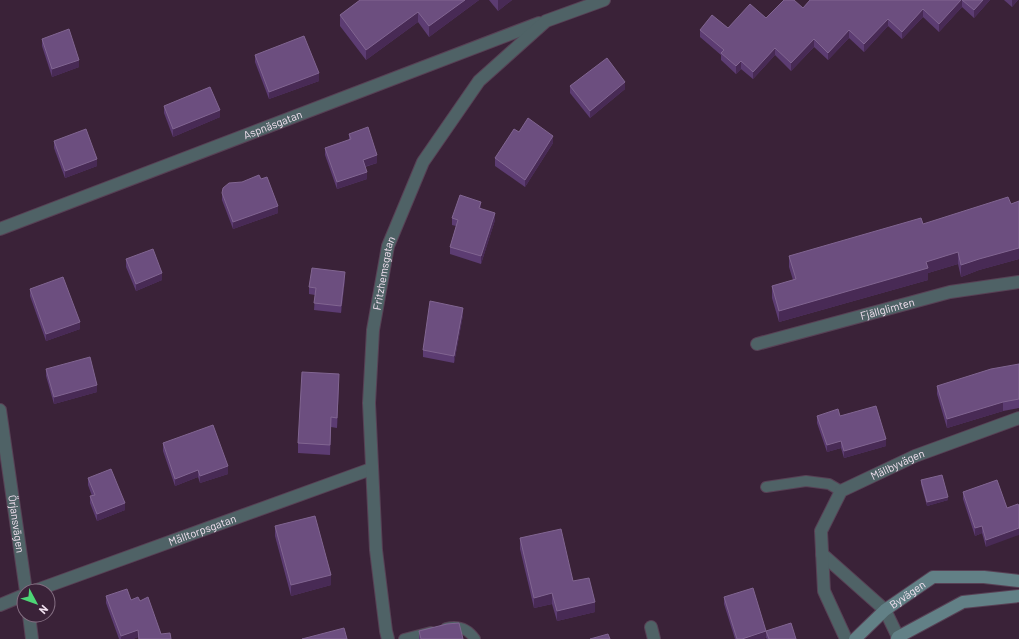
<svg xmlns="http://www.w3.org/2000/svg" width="1019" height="639" font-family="Barlow,sans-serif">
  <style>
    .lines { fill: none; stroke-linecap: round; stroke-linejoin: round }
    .lane-casing { stroke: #574155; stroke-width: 12 }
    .street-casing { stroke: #574155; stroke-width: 14 }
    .secondary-casing { stroke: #574155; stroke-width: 14 }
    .lane { stroke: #4f6266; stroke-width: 10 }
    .street { stroke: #4f6266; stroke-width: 12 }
    .secondary { stroke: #628086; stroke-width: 12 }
    .wall { fill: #5c3c72 }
    .shaded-wall { fill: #482a55 }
    .building { fill: #6c4e7f; stroke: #816591 }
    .labels { text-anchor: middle; stroke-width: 3; stroke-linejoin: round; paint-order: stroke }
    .street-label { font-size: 11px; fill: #f2e1f0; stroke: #3a2238 }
  </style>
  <rect width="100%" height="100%" fill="#3a2238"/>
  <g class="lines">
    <g class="lane-casing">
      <g id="lane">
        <polyline points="766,487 806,481 829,484 841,491"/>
        <path d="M446,628C458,625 468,629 475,639"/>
        <polyline points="404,639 431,632"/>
      </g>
    </g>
    <g class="street-casing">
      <g id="street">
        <path id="s1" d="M0,229L539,23"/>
        <path id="s2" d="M757,344L950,292L1019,282"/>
        <path id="s3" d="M0,410L26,591"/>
        <polyline points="822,554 885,610 898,637"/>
        <path id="s4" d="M34,591L371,469"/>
        <polyline points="0,605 24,595"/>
        <polyline points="29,615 32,639"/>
        <polyline points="651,627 654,639"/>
        <path id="s5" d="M388,639L386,631L376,550L369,403L373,330L388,246L423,162L479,81L546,21L604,0"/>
        <path id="s6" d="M846,639L824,591L821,531L841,491L915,456L1019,418"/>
      </g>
    </g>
    <g class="secondary-casing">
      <g id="secondary">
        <path id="s7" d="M855,639L885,610L933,577H984L1019,581"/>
        <polyline points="897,639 898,637 963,602 1019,596"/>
      </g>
    </g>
    <use href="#lane" class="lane"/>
    <use href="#street" class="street"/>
    <use href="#secondary" class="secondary"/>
  </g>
  <g class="wall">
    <polygon points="360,0 479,0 429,37 418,22 366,60 340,26 340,15"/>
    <polygon points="489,0 512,0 498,11"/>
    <polygon points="810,0 990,0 974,18 962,7 939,32 923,17 902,39 888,26 864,52 849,38 828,60 814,47 791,71 775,55 753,79 741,69 736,74 721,60 721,55 700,37 700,30 728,28 766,18 803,8"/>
    <polygon points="1004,0 1018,0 1012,7"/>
    <polygon points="42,39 79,67 52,77 42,46"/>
    <polygon points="255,55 319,81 269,99 255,62"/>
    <polygon points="570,86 625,89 590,118 570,93"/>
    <polygon points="164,106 220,117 173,137 164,113"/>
    <polygon points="519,132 553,143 525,187 495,166 495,158"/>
    <polygon points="349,134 377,163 365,167 367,179 337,189 325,155 325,148 349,140"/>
    <polygon points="54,141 97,166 65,178 54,148"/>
    <polygon points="222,193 278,213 233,229 222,200"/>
    <polygon points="1019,201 1019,259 979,270 961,277 958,264 928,273 928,280 779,322 772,298 772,286 793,280 789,267 789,256 1011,204"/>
    <polygon points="452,218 495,220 481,264 450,254 450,247 456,226 452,225"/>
    <polygon points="126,259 162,280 136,291 126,267"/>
    <polygon points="345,279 341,313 314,310 315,295 309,294 309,287"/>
    <polygon points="30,289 80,329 46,341 30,296"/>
    <polygon points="463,315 454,363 423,357 423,350"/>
    <polygon points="1019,364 1019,408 1003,411 947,428 937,394 937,386"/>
    <polygon points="46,369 97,392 54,404 46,376"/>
    <polygon points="339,384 337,428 331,427 330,455 298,453 298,443"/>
    <polygon points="817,416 840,416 886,446 844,458 841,448 827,452 817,423"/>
    <polygon points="163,443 228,474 200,483 198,477 175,486 163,451"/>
    <polygon points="88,478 125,510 97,521 90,503 90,496 92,496 88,485"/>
    <polygon points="921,480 948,500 927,506 921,484"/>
    <polygon points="997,480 986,547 982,533 975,536 963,499 963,492"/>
    <polygon points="275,526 331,585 291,596 275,536"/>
    <polygon points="520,538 573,581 595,612 557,621 552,604 534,608 520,549"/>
    <polygon points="106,596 140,601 161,634 171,639 138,639 138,637 133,639 119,639 106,603"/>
    <polygon points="724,597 766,631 796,639 767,639 766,638 763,639 735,639 724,604"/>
    <polygon points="419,631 463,639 419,639"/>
  </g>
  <g class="shaded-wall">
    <polygon points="465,0 479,0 429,37 429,26"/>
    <polygon points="498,0 512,0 498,11"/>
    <polygon points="961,0 962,0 962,7 939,32 939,24"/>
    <polygon points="983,0 990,0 974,18 974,10"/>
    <polygon points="1012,0 1018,0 1012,7"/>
    <polygon points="923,9 923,17 902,39 902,32"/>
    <polygon points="418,12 418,22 366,60 366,50"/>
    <polygon points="888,19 888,26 864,52 864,44"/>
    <polygon points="849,30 849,38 828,60 828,53"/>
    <polygon points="814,39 814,47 791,71 791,63"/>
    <polygon points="775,48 775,55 753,79 753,72"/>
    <polygon points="79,60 79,67 52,77 52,69"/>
    <polygon points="741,61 741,69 736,74 736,66"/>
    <polygon points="319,73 319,81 269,99 269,92"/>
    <polygon points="625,82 625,89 590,118 590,111"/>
    <polygon points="220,110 220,117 173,137 173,129"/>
    <polygon points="553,136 553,143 525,187 525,180"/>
    <polygon points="377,155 377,163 363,167 363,160"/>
    <polygon points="97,159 97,166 65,178 65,171"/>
    <polygon points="367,172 367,179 337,189 337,182"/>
    <polygon points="481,202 481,209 479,208"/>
    <polygon points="278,206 278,213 233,229 233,222"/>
    <polygon points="495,213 495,220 481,264 481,256"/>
    <polygon points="1019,248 1019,259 979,270 961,277 961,265 979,259"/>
    <polygon points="958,252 958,264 928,273 928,280 779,322 779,311 926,262"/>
    <polygon points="345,272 345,279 341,313 341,306"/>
    <polygon points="162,273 162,280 136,291 136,284"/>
    <polygon points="463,308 463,315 454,363 454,356"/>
    <polygon points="80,322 80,329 46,341 46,334"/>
    <polygon points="339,374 339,384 337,428 337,418"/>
    <polygon points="97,385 97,392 54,404 54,397"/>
    <polygon points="1003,402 1003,411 947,428 947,419"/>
    <polygon points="886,439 886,446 844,458 844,451"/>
    <polygon points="841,441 841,448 827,452 827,445"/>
    <polygon points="228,466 228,474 200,483 200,476"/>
    <polygon points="198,470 198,477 175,486 175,479"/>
    <polygon points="948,497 948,500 927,506 927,502"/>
    <polygon points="125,503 125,510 97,521 97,514"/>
    <polygon points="982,526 982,533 975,536 975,528"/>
    <polygon points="1019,528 1019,535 986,547 986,540"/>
    <polygon points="331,575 331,585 291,596 291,585"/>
    <polygon points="552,593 552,604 534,608 534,598"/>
    <polygon points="595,602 595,612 557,621 557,611"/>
    <polygon points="138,630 138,637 133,639 121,639 121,636"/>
    <polygon points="766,631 766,638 763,639 742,639"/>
  </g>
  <g class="building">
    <polygon points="360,0 465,0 429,26 418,12 366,50 340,15"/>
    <polygon points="784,0 794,0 803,8 810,0 961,0 939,24 923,9 902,32 888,19 864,44 849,30 828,53 814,39 791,63 775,48 753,72 741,61 736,66 721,53 724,50 700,30 712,15 728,28 750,4 766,18"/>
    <polygon points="962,0 983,0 974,10"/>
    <polygon points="69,29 79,60 52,69 42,39"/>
    <polygon points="304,36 319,73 269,92 255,55"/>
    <polygon points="607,58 625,82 590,111 570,86"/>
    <polygon points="210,87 220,110 173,129 164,106"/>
    <polygon points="528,118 553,136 525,180 495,158 514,129 519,132"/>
    <polygon points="368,127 377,155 363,160 367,172 337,182 325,148 351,139 349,134"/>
    <polygon points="86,129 97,159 65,171 54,141"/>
    <polygon points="259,175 261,179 267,177 278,206 233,222 222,193 223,188 229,183 242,182"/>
    <polygon points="460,195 481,202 479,208 495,213 481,256 450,247 458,220 452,218"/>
    <polygon points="1008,197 1011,204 1019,201 1019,248 979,259 961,265 958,252 926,262 928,268 779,311 772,286 796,279 789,256 921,218 923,224"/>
    <polygon points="153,249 162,273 136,284 126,259"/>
    <polygon points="312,268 345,272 341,306 314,303 316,288 309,287"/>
    <polygon points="63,277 80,322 46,334 30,289"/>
    <polygon points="430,301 463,308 454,356 423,350"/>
    <polygon points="90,357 97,385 54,397 46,369"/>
    <polygon points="1019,364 1019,399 1003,402 947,419 937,386 991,369"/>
    <polygon points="302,372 339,374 337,418 331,417 330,445 298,443"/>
    <polygon points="876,406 886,439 844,451 841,441 827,445 817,416 838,409 840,416"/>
    <polygon points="213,425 228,466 200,476 198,470 175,479 163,443"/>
    <polygon points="111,469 125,503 97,514 90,496 95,495 88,478"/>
    <polygon points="942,475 948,497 927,502 921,480"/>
    <polygon points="997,480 1007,508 1018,504 1019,506 1019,528 986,540 982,526 975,528 963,492"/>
    <polygon points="315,516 331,575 291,585 275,526"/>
    <polygon points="561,529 573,581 589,578 595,602 557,611 552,593 534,598 520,538"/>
    <polygon points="753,588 766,631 742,639 737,639 724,597"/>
    <polygon points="127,589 131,600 138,597 140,601 148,597 161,634 170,633 171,639 139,639 138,630 121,636 106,596"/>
    <polygon points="459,623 463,639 421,639 419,631 447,624"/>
    <polygon points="791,623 796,639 769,639 766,631"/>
    <polygon points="344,628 347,639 302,639"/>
    <polygon points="608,634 610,639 590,639"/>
  </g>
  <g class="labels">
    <g class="street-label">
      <text dy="4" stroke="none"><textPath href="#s1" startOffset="292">Aspnäsgatan</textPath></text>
      <text dy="4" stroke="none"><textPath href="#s5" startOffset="368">Fritzhemsgatan</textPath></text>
      <text dy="4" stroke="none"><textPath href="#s2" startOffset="135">Fjällglimten</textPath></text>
      <text dy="4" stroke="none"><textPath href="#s6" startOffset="220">Mällbyvägen</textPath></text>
      <text dy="4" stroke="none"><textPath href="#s3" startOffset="115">Örjansvägen</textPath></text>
      <text dy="4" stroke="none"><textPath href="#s4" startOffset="179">Mälltorpsgatan</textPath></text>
      <text dy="4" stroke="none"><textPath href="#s7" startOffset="69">Byvägen</textPath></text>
    </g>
  </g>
  <g transform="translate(36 603) rotate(131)"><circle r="19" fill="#3a2238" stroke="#846e82"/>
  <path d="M0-3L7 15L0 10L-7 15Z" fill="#4dd676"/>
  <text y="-6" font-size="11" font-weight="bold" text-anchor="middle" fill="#f2e1f0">N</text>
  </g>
</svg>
